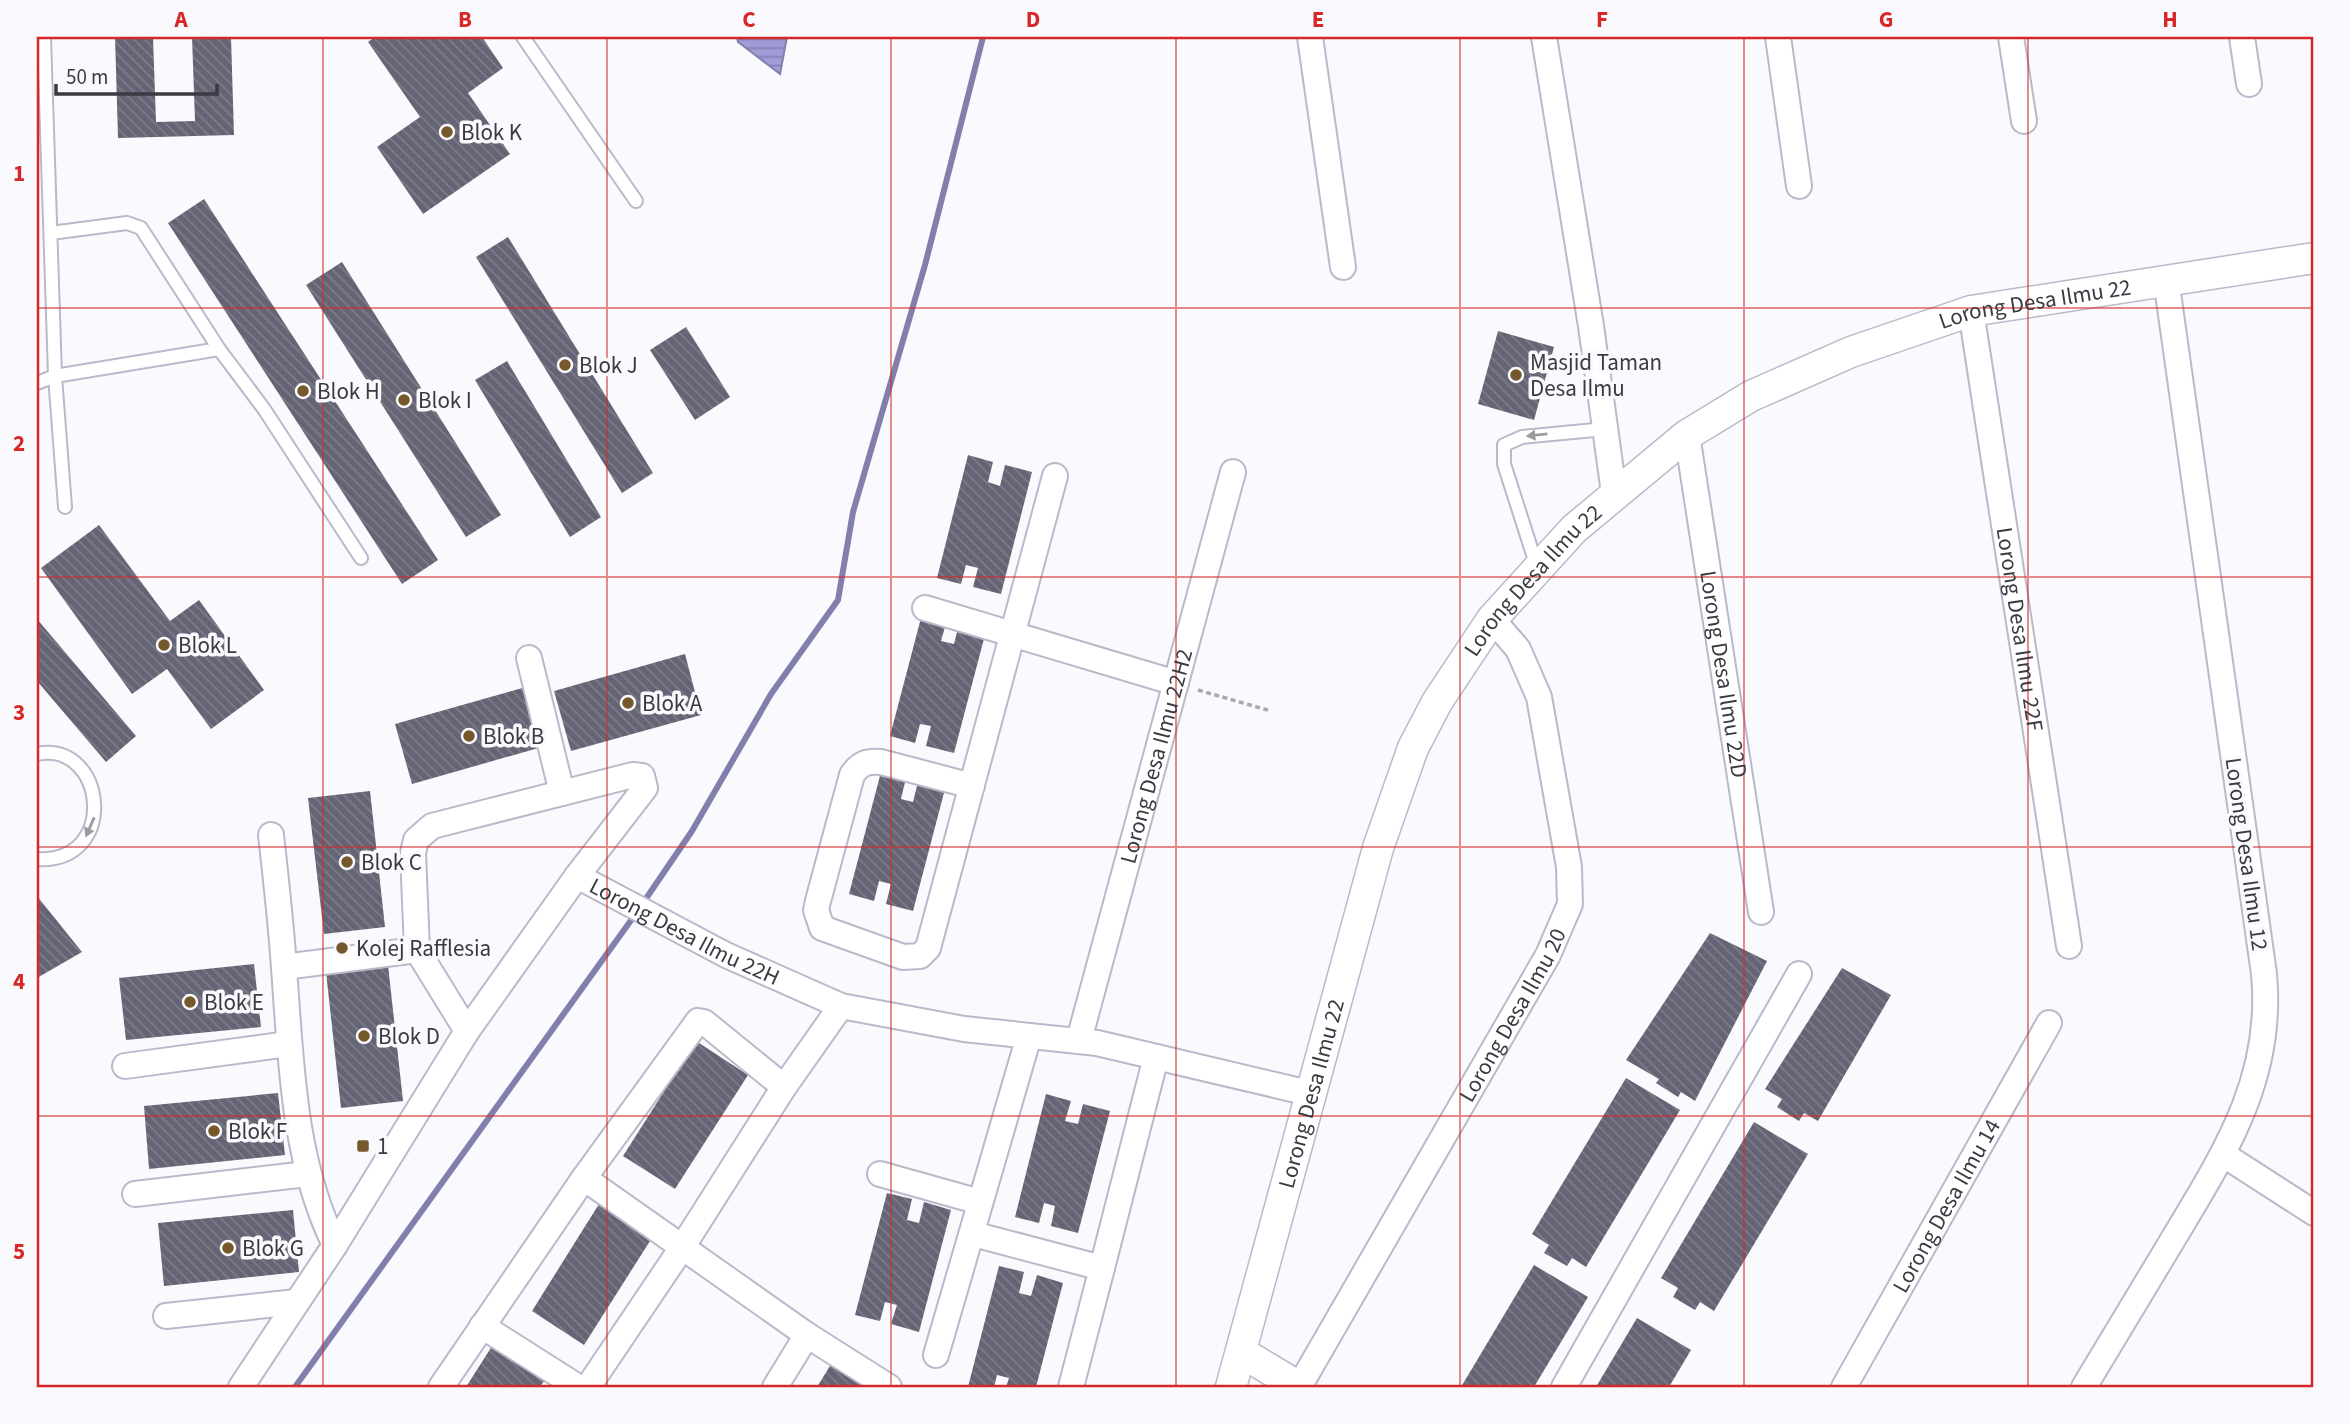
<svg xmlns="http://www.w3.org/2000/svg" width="2351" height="1424" font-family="'Source Sans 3',sans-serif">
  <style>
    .water { fill: url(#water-rules); stroke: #817fab; stroke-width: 2 }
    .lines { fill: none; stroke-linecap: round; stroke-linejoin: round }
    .stream { stroke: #817fab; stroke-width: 6 }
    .building { fill: url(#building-back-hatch) }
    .service-casing { stroke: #b9b9cc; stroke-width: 16 }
    .minor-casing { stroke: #b9b9cc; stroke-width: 28 }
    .tertiary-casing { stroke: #b9b9cc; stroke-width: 33 }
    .path { stroke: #a7a7ad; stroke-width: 3.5; stroke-dasharray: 5 3.5; stroke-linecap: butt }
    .service { stroke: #fff; stroke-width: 12 }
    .minor { stroke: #fff; stroke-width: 24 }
    .tertiary { stroke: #fff; stroke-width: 30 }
    .oneway { fill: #9c9ca0 }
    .grid { fill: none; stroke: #d62828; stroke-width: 2; stroke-opacity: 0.55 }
    .poi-dot { fill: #75582b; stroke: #fafafe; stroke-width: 2.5 }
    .labels { text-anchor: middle; stroke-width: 7; stroke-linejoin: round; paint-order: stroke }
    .poi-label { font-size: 23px; fill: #3a3a42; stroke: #fafafe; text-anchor: start }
    .street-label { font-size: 23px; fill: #3a3a42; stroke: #fafafe }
    .neatline { fill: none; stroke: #d62828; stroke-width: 2.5 }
    .grid-label { font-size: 23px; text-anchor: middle; font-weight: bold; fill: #d62828 }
  </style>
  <defs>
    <pattern id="water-rules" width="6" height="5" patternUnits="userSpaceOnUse" patternTransform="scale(1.75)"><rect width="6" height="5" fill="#9f9cd8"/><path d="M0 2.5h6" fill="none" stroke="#8380b1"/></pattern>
    <pattern id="building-back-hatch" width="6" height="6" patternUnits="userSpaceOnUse" patternTransform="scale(1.75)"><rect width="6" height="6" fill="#646475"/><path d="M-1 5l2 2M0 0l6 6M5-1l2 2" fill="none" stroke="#7c7c89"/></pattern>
  </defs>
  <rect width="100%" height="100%" fill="#fafafe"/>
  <polygon class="water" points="737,37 787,37 780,74 738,42"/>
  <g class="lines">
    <g class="stream">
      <polyline points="643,903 692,831 771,694 838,600 853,512 925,265 983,37"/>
      <polyline points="295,1387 637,912"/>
    </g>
  </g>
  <g class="building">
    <polygon points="115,37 153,37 156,122 195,121 192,37 231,37 234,135 118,138"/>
    <polygon points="375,37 482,37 503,68 468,93 510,154 423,214 377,147 420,117 368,42"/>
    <polygon points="204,199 438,560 402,584 168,223"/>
    <polygon points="508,237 653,473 622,493 476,257"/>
    <polygon points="342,262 501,515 466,537 306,285"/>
    <polygon points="686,327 730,397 695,420 650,350"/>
    <polygon points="1498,331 1554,347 1534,420 1478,404"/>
    <polygon points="507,361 601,517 570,537 475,380"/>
    <polygon points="968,455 993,462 988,482 1000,486 1005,465 1032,472 1001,594 973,587 978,568 966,565 961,584 937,578"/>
    <polygon points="99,525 170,621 199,600 264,690 211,729 167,669 132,694 41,568"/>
    <polygon points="922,614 947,620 941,641 954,644 959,624 986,631 954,753 926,746 931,726 920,724 915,743 890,736"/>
    <polygon points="37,619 136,736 106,762 37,681"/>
    <polygon points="685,654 701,715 571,751 554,691"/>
    <polygon points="526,687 542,747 412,784 395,724"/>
    <polygon points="881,772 906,778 901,799 913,802 918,782 945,789 913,911 886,904 891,884 879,881 874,901 849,894"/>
    <polygon points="370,791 385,927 324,934 308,798"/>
    <polygon points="37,896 82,952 37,978"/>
    <polygon points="1710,933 1767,961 1695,1101 1681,1092 1678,1097 1656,1083 1659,1079 1626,1060"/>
    <polygon points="254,964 261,1027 126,1040 119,978"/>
    <polygon points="388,965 403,1101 341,1108 326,972"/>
    <polygon points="1842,968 1891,995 1818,1121 1804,1113 1799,1121 1777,1107 1782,1099 1765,1089"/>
    <polygon points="696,1041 748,1075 675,1189 623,1156"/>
    <polygon points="1626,1078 1680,1110 1586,1267 1572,1258 1567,1266 1544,1253 1549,1245 1532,1234"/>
    <polygon points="278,1093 285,1155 149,1169 144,1106"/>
    <polygon points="1046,1094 1071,1101 1065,1121 1078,1124 1083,1104 1110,1111 1078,1233 1051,1226 1055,1206 1044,1203 1039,1223 1015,1217"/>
    <polygon points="1754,1122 1808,1154 1714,1311 1700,1302 1695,1310 1673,1297 1678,1288 1661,1278"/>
    <polygon points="887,1193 912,1199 907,1220 919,1223 924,1202 951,1210 919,1332 891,1324 897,1305 885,1302 880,1321 855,1315"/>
    <polygon points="604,1196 657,1230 584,1345 532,1311"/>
    <polygon points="293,1210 299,1272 164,1286 158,1223"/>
    <polygon points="1534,1265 1588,1297 1534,1387 1461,1387"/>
    <polygon points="999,1266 1024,1272 1019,1293 1031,1296 1037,1275 1063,1283 1036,1387 1006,1387 1009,1378 997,1375 994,1387 968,1387"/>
    <polygon points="1637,1318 1691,1350 1669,1387 1596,1387"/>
    <polygon points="494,1343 547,1377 540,1387 466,1387"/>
    <polygon points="833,1361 874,1387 817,1387"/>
  </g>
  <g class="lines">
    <g class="service-casing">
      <g id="service">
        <polyline points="523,37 636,201"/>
        <polyline points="51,233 127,223 141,228 219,349"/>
        <polyline points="37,383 55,376 44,37"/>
        <polyline points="65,507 55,376 219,349 264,409 361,558"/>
        <polyline points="1537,567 1504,464 1504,445 1522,437 1605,429"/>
        <path d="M37,754C106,740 120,864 37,859"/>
      </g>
    </g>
    <g class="minor-casing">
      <g id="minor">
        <polyline points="1310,37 1343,267"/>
        <polyline points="1544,37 1591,326 1614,493"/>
        <polyline points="1778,37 1799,186"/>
        <polyline points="2011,37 2024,121"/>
        <polyline points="2242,37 2249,84"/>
        <path id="s1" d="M1971,311L2069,946"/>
        <path id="s2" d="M1687,435L1761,912"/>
        <polyline points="925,608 1176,683"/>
        <polyline points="529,658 562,793"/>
        <path d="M972,786L881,762C867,761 860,763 852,775L818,901L816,910L822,928L903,957L920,956L928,948L1055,476"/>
        <path d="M271,835C276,879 281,923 284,968C291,1061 293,1160 335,1245"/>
        <polyline points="284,967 417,950"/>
        <polyline points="467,1031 417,950 413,853 416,840 432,826 633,775 642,776 645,788 577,876"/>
        <path id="s3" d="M1079,1040L1233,472"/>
        <polyline points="125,1066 288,1044"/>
        <polyline points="2224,1155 2314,1213"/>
        <polyline points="880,1174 980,1202"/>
        <polyline points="584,1178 807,1335 889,1387"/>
        <polyline points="135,1194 307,1174"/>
        <polyline points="973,1234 1102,1268 1071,1387"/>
        <polyline points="1102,1268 1156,1057"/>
        <polyline points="166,1316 296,1302"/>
        <polyline points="482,1326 578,1387"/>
        <polyline points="936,1355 1029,1036"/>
        <path id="s4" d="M241,1387L335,1245L467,1031L577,876L726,955L841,1006L964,1029L1097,1043L1309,1093"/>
        <polyline points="441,1387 584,1178 698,1021 704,1022 784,1087"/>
        <polyline points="588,1387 683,1246 784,1087 841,1006"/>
        <polyline points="775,1387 807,1335"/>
        <path id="s5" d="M1299,1387L1548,955L1570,904L1569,867L1539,697L1518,649L1492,619"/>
        <polyline points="1564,1387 1799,974"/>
        <path id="s6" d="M1844,1387L2049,1023"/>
        <path d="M2084,1387C2113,1338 2143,1290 2172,1241C2224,1154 2274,1079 2264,974L2166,279"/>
      </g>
    </g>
    <g class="tertiary-casing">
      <g id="tertiary">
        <polyline points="1241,1352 1299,1387"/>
        <path id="s7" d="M1231,1387L1378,848L1413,748L1437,702L1492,619L1574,529L1687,435L1751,396L1851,352L1971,311L2314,258"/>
      </g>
    </g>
    <polyline class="path" points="1198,690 1271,711"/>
    <use href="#service" class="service"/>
    <use href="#minor" class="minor"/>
    <use href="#tertiary" class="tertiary"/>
  </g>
  <defs><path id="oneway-solid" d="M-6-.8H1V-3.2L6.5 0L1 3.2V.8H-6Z" transform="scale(1.75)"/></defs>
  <g class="oneway">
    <use href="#oneway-solid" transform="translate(1537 435) rotate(174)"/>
    <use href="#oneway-solid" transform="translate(90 827) rotate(114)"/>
  </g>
  <path class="grid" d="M323,37V1387M607,37V1387M891,37V1387M1176,37V1387M1460,37V1387M1744,37V1387M2028,37V1387M37,308H2314M37,577H2314M37,847H2314M37,1116H2314"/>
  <g class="poi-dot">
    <circle cx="447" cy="132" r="7"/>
    <circle cx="565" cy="365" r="7"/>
    <circle cx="1516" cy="375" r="7"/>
    <circle cx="303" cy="391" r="7"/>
    <circle cx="404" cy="400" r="7"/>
    <circle cx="164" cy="645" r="7"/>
    <circle cx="628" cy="703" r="7"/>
    <circle cx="469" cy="736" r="7"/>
    <circle cx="347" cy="862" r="7"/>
    <circle cx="342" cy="948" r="7"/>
    <circle cx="190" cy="1002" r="7"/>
    <circle cx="364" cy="1036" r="7"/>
    <circle cx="214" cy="1131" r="7"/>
    <rect x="356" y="1139" width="14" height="14" rx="3.5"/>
    <circle cx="228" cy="1248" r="7"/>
  </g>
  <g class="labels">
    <g class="poi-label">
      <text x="461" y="140">Blok K</text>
      <text x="1530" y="370">Masjid Taman<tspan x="1530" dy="26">Desa Ilmu</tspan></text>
      <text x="579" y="373">Blok J</text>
      <text x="317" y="399">Blok H</text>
      <text x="418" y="408">Blok I</text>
      <text x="178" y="653">Blok L</text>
      <text x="642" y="711">Blok A</text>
      <text x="483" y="744">Blok B</text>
      <text x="361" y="870">Blok C</text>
      <text x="356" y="956">Kolej Rafflesia</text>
      <text x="204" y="1010">Blok E</text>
      <text x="378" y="1044">Blok D</text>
      <text x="228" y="1139">Blok F</text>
      <text x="377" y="1154">1</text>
      <text x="242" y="1256">Blok G</text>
    </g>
    <g class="street-label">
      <text dy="8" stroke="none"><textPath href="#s7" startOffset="1460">Lorong Desa Ilmu 22</textPath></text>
      <text dy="8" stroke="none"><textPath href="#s7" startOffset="872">Lorong Desa Ilmu 22</textPath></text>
      <text dy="8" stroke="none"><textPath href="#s1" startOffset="322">Lorong Desa Ilmu 22F</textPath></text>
      <text dy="8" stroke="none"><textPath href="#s2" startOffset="242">Lorong Desa Ilmu 22D</textPath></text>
      <text dy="8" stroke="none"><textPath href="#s3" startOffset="294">Lorong Desa Ilmu 22H2</textPath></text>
      <text transform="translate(2247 854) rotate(82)" y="8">Lorong Desa Ilmu 12</text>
      <text dy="8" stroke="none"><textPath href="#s4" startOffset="733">Lorong Desa Ilmu 22H</textPath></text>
      <text dy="8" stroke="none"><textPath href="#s5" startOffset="429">Lorong Desa Ilmu 20</textPath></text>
      <text dy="8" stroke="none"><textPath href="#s7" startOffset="304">Lorong Desa Ilmu 22</textPath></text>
      <text dy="8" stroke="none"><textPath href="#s6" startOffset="208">Lorong Desa Ilmu 14</textPath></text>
    </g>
  </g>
  <rect width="2351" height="1424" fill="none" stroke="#fafafe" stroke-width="77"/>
  <path d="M56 84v10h161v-10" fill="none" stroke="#3a3a42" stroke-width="3.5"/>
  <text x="66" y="84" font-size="21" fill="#3a3a42" stroke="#fafafe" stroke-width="5" paint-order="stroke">50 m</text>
  <rect x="38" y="38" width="2274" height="1348" class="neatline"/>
  <g class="grid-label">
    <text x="181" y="27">A</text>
    <text x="465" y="27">B</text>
    <text x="749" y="27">C</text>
    <text x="1033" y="27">D</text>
    <text x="1318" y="27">E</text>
    <text x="1602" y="27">F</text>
    <text x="1886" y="27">G</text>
    <text x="2170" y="27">H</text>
    <text x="19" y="181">1</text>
    <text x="19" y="451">2</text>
    <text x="19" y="720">3</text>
    <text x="19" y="989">4</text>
    <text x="19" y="1259">5</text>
  </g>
</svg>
